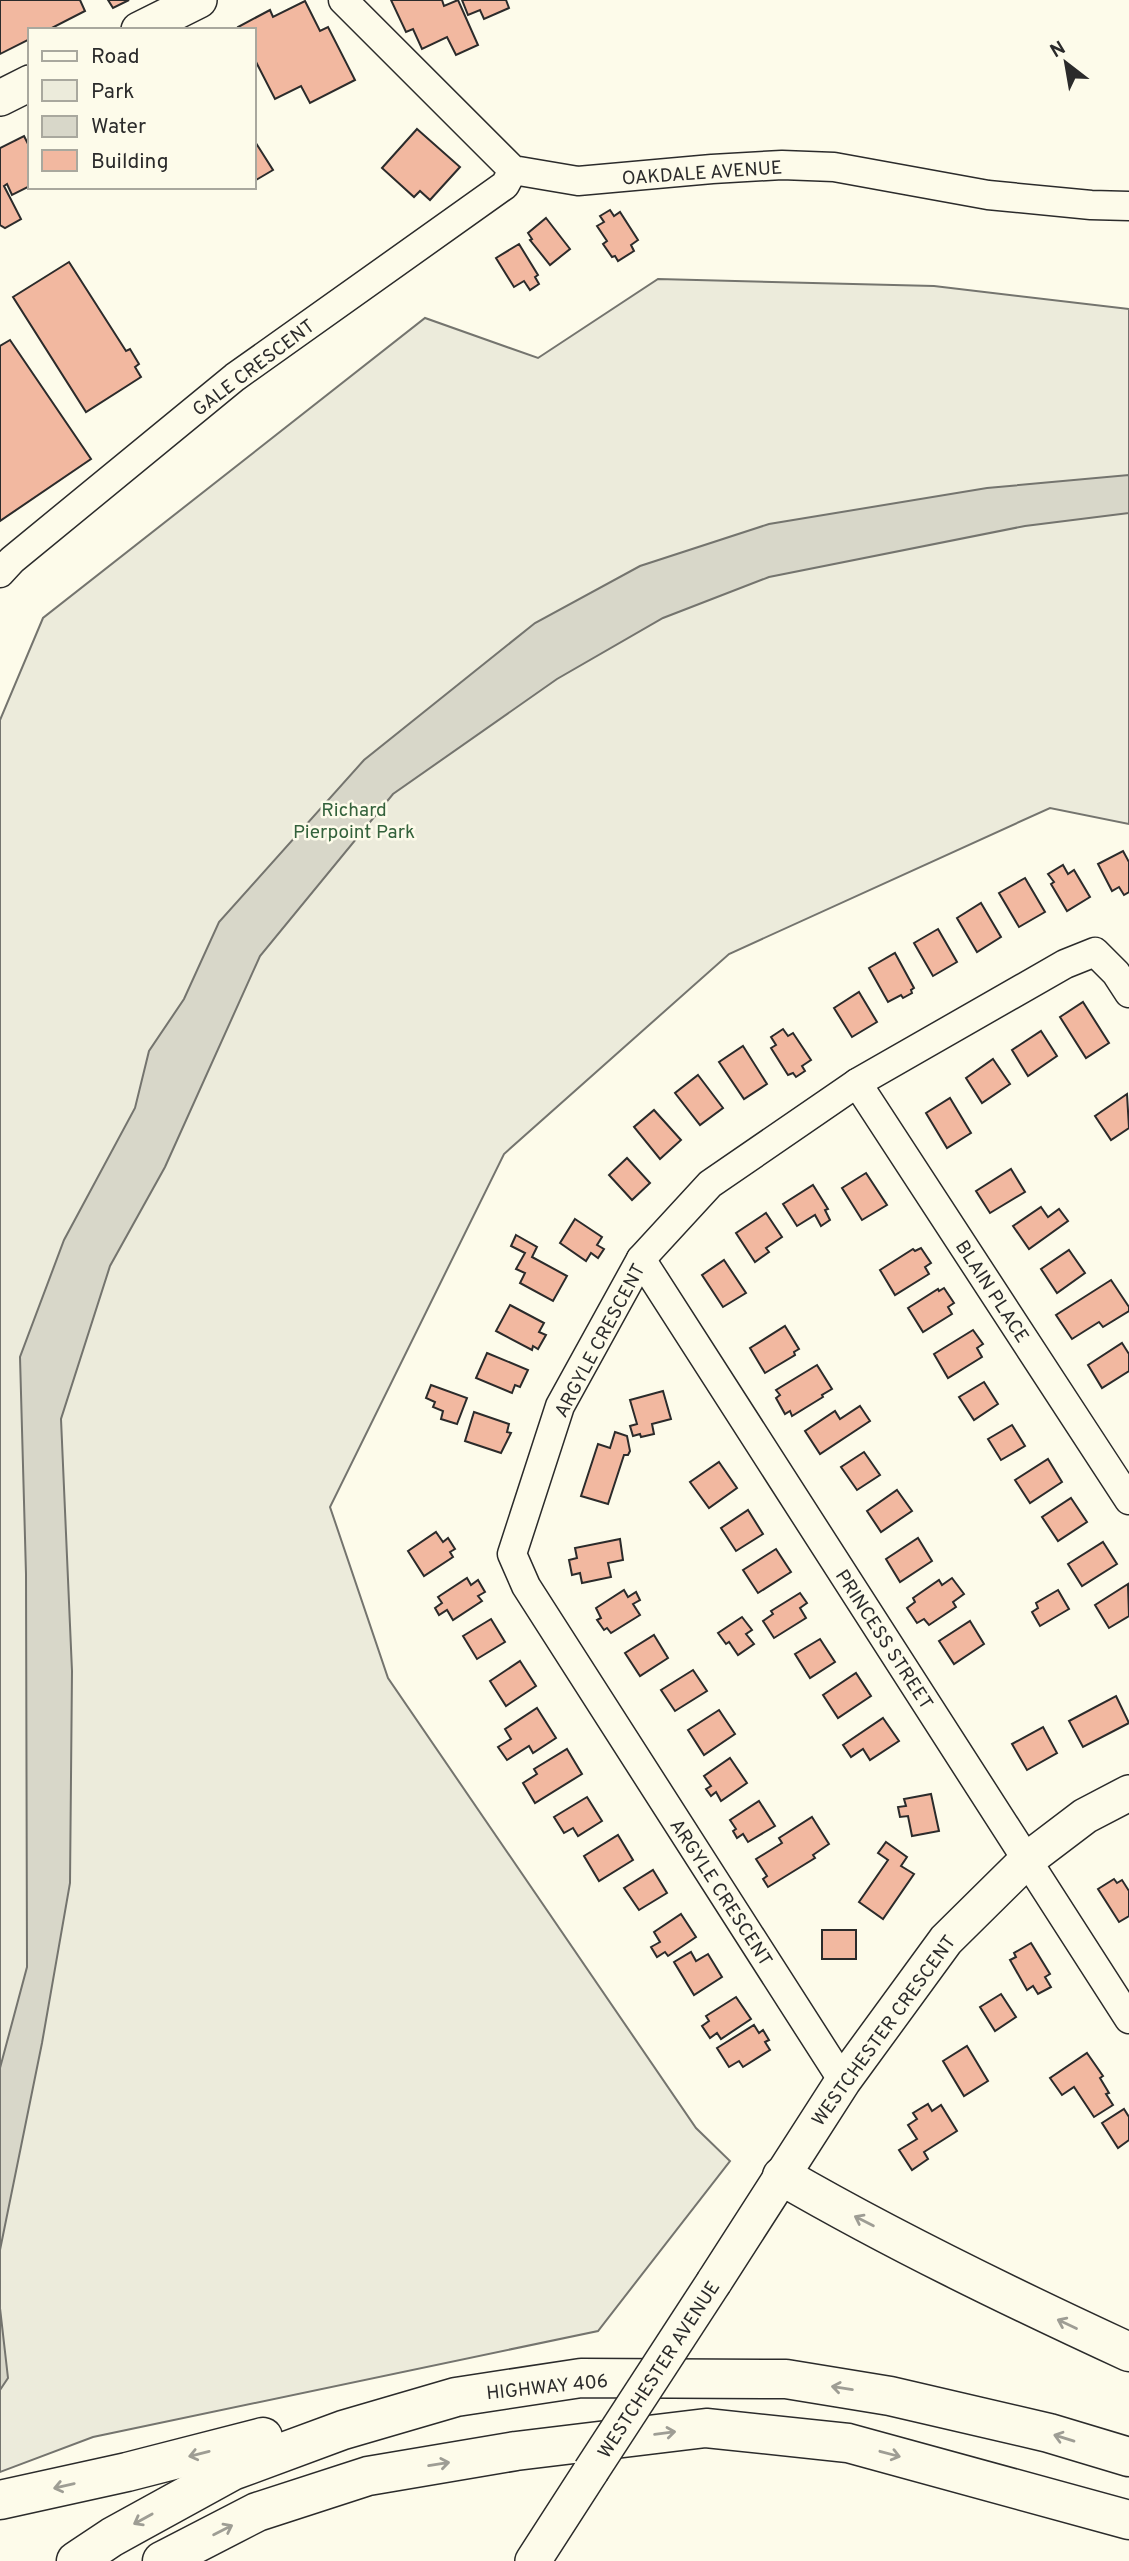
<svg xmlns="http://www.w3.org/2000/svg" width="1129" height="2561" font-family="Overpass,sans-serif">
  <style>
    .green { fill: #ecebdb; stroke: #74746e; stroke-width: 2 }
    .water { fill: #d8d7c9; stroke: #74746e; stroke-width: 2 }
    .building { fill: #f2b8a0; stroke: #2b2b2b; stroke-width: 2 }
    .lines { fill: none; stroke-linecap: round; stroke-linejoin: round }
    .minor-casing { stroke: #2b2b2b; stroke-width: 31 }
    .major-casing { stroke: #2b2b2b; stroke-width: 38 }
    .highway-casing { stroke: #2b2b2b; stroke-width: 41 }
    .minor { stroke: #fdfbea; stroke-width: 28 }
    .major { stroke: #fdfbea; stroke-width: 35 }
    .highway { stroke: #fdfbea; stroke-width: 38 }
    .major-bridge-casing { stroke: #2b2b2b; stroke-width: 38; stroke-linecap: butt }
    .major-bridge { stroke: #fdfbea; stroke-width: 35 }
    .oneway { stroke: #9e9d94 }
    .labels { text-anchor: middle; stroke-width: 5; stroke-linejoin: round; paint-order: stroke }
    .street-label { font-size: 19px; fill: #2b2b2b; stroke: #fdfbea }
    .park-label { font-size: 19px; fill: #34623c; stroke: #fdfbea }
  </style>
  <rect width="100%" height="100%" fill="#fdfbea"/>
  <polygon class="green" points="658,279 934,286 1129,309 1129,824 1050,808 729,954 504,1154 330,1507 388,1678 696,2128 730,2161 598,2331 93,2437 0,2472 0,720 43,618 425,318 538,358"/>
  <g class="water">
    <polygon points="1129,475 1129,513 1025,526 769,577 663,618 557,679 393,794 260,956 165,1167 110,1266 61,1419 72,1671 70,1883 42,2043 0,2250 0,2068 27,1967 26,1574 20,1357 64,1240 135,1108 149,1051 184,999 219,922 364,760 535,623 640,566 769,524 987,488"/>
    <polygon points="0,2308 8,2378 0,2390"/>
  </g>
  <g class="building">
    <polygon points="0,0 80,0 85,11 48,30 30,30 30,39 0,54"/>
    <polygon points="108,0 129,0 113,8"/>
    <polygon points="391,0 442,0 444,6 458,0 478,45 456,55 447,37 422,49 413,29 406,32"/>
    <polygon points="462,0 506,0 509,8 484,19 480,10 468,15"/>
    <polygon points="305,1 320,31 328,27 355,80 310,103 301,86 275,99 254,58 254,30 239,30 238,27 270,10 273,17"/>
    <polygon points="417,129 460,167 430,200 420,191 414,197 382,168"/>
    <polygon points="24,136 28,144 30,143 30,186 12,195 7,184 4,186 21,219 5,228 0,225 0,148"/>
    <polygon points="254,140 273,170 256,180 254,177"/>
    <polygon points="610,210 614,216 620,212 638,240 631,245 634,251 618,261 615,256 612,257 603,244 607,241 597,226 604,222 600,216"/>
    <polygon points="546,218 570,249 550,265 530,240 532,239 528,233"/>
    <polygon points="519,244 538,275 535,277 539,284 530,290 524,281 514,287 496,258"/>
    <polygon points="69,262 126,351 130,349 139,364 135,367 141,377 86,412 13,297"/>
    <polygon points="10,340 91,459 0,521 0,346"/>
    <polygon points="1123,851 1129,862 1129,892 1124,895 1119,887 1112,891 1098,864"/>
    <polygon points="1063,865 1068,874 1074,870 1090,897 1067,911 1051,884 1054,882 1048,874"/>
    <polygon points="1025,878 1045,912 1019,927 999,893"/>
    <polygon points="981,903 1001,937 977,952 957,918"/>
    <polygon points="938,929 957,962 933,976 914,943"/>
    <polygon points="895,953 914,988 911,990 912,993 903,998 901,995 888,1002 869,968"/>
    <polygon points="859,992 877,1022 852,1037 834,1008"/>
    <polygon points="1083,1002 1109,1043 1086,1058 1060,1017"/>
    <polygon points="783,1029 788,1036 793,1033 811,1060 802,1066 805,1071 796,1077 793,1073 788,1075 771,1048 776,1045 771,1037"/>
    <polygon points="1041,1031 1057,1056 1028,1076 1012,1050"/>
    <polygon points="743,1046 767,1084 744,1099 719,1062"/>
    <polygon points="993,1059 1010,1084 982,1103 966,1078"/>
    <polygon points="698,1075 723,1108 700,1125 675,1093"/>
    <polygon points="1127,1094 1129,1128 1111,1140 1095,1116"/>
    <polygon points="950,1098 971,1133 947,1148 926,1113"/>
    <polygon points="654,1110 681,1140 660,1159 634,1127"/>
    <polygon points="627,1158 650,1183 632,1200 609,1175"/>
    <polygon points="1011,1169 1025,1192 990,1213 976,1191"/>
    <polygon points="866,1173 887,1205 862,1220 842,1188"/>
    <polygon points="813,1185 828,1209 825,1210 830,1220 821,1226 815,1215 797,1226 783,1204"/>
    <polygon points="1041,1207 1048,1217 1059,1209 1068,1221 1029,1249 1013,1226"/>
    <polygon points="766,1213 782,1237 766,1248 769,1252 755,1262 736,1233"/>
    <polygon points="575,1219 602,1237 597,1245 604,1249 598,1258 591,1253 586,1261 560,1243"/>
    <polygon points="516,1235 537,1247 532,1257 567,1276 553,1301 520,1283 525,1273 516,1269 525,1253 511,1246"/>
    <polygon points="921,1248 931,1263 925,1267 929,1274 895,1295 880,1270 913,1249 915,1251"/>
    <polygon points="1069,1250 1085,1273 1057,1293 1041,1269"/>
    <polygon points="724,1260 746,1293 723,1307 702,1275"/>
    <polygon points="1111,1280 1129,1307 1129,1311 1103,1327 1099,1322 1072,1339 1056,1315"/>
    <polygon points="944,1288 954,1303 948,1307 952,1314 923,1332 908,1308 938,1289 939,1291"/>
    <polygon points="510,1305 544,1323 539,1332 546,1335 538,1349 533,1346 532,1350 496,1331"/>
    <polygon points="785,1326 799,1349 794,1352 795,1355 765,1373 750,1348"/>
    <polygon points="973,1330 983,1344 977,1348 982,1357 948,1378 934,1354"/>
    <polygon points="1122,1343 1129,1354 1129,1371 1102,1388 1088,1365"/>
    <polygon points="487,1353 528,1370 520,1387 515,1385 512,1393 476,1378"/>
    <polygon points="817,1365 832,1389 822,1395 823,1397 792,1416 790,1411 785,1414 776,1398 780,1395 776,1390"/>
    <polygon points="984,1382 998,1404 974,1420 959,1397"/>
    <polygon points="431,1385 467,1398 457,1424 441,1419 443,1411 433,1407 435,1402 426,1398"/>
    <polygon points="663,1391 671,1419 652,1424 654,1434 641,1437 640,1434 633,1436 630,1426 637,1424 630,1400"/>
    <polygon points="860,1406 870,1421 820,1454 805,1431 835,1411 840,1419"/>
    <polygon points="474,1412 509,1424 507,1432 511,1433 501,1453 465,1441"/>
    <polygon points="1012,1425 1025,1446 1001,1460 988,1439"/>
    <polygon points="615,1432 627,1436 630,1451 628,1455 624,1455 608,1504 581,1496 598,1444 610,1448"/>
    <polygon points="864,1452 880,1475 857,1490 841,1467"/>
    <polygon points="1048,1459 1062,1482 1030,1503 1015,1480"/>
    <polygon points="719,1462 737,1488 709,1508 690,1482"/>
    <polygon points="897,1490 912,1511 881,1532 867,1511"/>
    <polygon points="1071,1498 1087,1522 1058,1541 1042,1517"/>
    <polygon points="748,1510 763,1534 736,1551 721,1528"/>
    <polygon points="436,1532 443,1542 448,1538 455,1549 450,1552 453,1557 424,1576 408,1551"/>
    <polygon points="918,1538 932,1561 900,1582 886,1559"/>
    <polygon points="620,1539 623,1560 608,1563 611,1577 582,1583 580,1573 572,1575 569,1560 577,1558 575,1548"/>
    <polygon points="1103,1542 1117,1564 1082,1586 1068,1564"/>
    <polygon points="776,1549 791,1572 758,1593 743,1570"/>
    <polygon points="467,1578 471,1585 478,1580 485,1592 478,1596 482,1601 453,1620 447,1610 439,1615 435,1608 442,1603 438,1597"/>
    <polygon points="952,1578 964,1594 953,1602 956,1607 929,1625 924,1619 917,1623 907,1608 915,1602 913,1598 939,1580 942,1585"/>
    <polygon points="1128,1584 1129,1616 1109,1628 1095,1605"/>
    <polygon points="624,1590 628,1597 636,1592 640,1600 633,1604 640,1615 611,1633 607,1628 604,1630 597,1620 601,1618 596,1608"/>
    <polygon points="1058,1590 1069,1609 1040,1626 1032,1612 1038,1608 1036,1603"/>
    <polygon points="800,1593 807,1603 800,1608 806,1618 774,1638 763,1621 773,1614 771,1611"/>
    <polygon points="742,1617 752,1630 746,1634 754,1644 738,1655 729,1642 726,1644 718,1633"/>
    <polygon points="491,1619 505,1642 477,1659 463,1636"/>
    <polygon points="970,1621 984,1644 954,1664 939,1641"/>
    <polygon points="654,1635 668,1658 640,1676 625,1653"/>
    <polygon points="820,1639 835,1662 810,1678 795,1654"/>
    <polygon points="520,1661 536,1686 506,1706 490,1681"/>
    <polygon points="693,1670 707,1691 675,1711 661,1690"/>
    <polygon points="856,1673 871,1696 838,1718 823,1695"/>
    <polygon points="1116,1696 1129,1723 1083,1747 1069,1721"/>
    <polygon points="537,1708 556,1738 533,1753 529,1746 507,1760 498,1747 511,1739 505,1729"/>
    <polygon points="719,1710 735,1734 704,1755 688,1730"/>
    <polygon points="883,1718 899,1741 870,1760 863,1749 851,1757 843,1745"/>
    <polygon points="1043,1727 1057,1753 1027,1770 1012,1744"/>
    <polygon points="567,1749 582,1774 535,1803 523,1783 537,1774 534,1769"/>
    <polygon points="730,1758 747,1783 721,1801 716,1792 711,1796 706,1789 711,1786 704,1776"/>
    <polygon points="931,1794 939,1831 912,1836 908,1816 900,1817 898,1807 906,1806 904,1799"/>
    <polygon points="587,1797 602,1821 578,1836 573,1828 564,1833 554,1817"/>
    <polygon points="759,1801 775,1826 748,1842 743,1834 737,1838 733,1831 736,1829 730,1820"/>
    <polygon points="812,1817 829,1844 813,1855 815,1858 768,1887 763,1879 767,1876 756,1859 782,1843 779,1838"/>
    <polygon points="618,1835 633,1860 599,1881 584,1856"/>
    <polygon points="886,1842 907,1857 901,1866 914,1874 883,1919 859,1902 888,1860 878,1853"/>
    <polygon points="653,1870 667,1893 639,1910 624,1888"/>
    <polygon points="1114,1879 1117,1883 1122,1880 1129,1891 1129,1916 1119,1922 1098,1889"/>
    <polygon points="681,1914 696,1937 668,1956 665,1952 657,1957 651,1947 660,1942 654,1932"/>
    <rect x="822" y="1930" width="34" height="29"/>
    <polygon points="1031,1943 1050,1974 1045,1977 1051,1987 1038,1994 1033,1986 1027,1990 1010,1960 1016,1957 1014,1953"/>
    <polygon points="691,1952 696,1961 708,1954 722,1977 694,1995 674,1962"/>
    <polygon points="1001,1994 1016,2017 995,2031 980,2007"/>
    <polygon points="736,1997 751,2019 721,2039 717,2033 710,2038 702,2026 709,2021 706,2016"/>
    <polygon points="754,2025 759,2033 763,2030 769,2040 765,2042 770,2050 743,2067 739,2061 729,2067 717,2048"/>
    <polygon points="967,2046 988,2081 964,2096 943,2061"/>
    <polygon points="1087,2053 1103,2076 1100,2078 1109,2093 1106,2094 1113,2105 1094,2117 1074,2087 1062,2095 1050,2078"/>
    <polygon points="928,2104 932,2111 941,2105 957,2131 924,2152 928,2159 912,2170 899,2150 917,2139 908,2125 917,2119 913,2113"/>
    <polygon points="1124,2109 1129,2117 1129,2140 1118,2148 1102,2123"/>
  </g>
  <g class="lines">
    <g class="minor-casing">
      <g id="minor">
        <polyline points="343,0 513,170 578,181 712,169 782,165 834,167 988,195 1091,205 1129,206"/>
        <polyline points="0,573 12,560 235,377 505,185 513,170"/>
        <polyline points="857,1083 1129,1500"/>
        <polyline points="641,1259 1129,2019"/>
        <polyline points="843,2081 526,1586 512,1554 560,1406 641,1259 710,1184 857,1083 1065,964 1095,952 1116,973 1129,993"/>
      </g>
    </g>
    <g class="major-casing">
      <g id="major">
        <polyline points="139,30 199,0"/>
        <polyline points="0,98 30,83"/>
        <polyline points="714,2282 843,2081 946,1940 1027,1860 1085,1816 1129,1793"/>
        <polyline points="533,2561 591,2471"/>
      </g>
    </g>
    <g class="highway-casing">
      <g id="highway">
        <path d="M782,2176C894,2241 1012,2298 1129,2352"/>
        <polyline points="0,2500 127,2472 263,2437"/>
        <polyline points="76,2561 112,2537 232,2471 343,2430 456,2397 581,2378 786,2379 890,2396 1049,2433 1129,2457"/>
        <polyline points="162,2561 257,2512 368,2476 516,2451 706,2428 848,2443 1129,2520"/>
      </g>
    </g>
    <use href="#minor" class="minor"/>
    <use href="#major" class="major"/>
    <use href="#highway" class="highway"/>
    <g class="major-bridge-casing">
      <polyline id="major-bridge" points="591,2471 714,2282"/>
    </g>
    <use href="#major-bridge" class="major-bridge"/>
  </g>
  <defs><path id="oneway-shaft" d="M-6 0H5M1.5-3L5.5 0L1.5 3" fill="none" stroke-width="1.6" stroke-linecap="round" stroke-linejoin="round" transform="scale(1.75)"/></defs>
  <g class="oneway">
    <use href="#oneway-shaft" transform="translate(864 2221) rotate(-153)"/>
    <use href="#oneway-shaft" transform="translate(1067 2324) rotate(-155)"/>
    <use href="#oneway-shaft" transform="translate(842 2388) rotate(-171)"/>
    <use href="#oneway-shaft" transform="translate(665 2433) rotate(-7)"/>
    <use href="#oneway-shaft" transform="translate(1064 2438) rotate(-163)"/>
    <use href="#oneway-shaft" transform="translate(199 2454) rotate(166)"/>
    <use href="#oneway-shaft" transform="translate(890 2454) rotate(15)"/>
    <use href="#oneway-shaft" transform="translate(439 2464) rotate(-9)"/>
    <use href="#oneway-shaft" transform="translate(64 2486) rotate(167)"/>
    <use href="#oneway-shaft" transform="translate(143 2519) rotate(151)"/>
    <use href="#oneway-shaft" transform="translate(223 2530) rotate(-27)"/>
  </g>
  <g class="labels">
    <g class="street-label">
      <text transform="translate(702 172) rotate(-4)" y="7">OAKDALE AVENUE</text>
      <text transform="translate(253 367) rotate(-37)" y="7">GALE CRESCENT</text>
      <text transform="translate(993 1291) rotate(57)" y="7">BLAIN PLACE</text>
      <text transform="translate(599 1340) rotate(-62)" y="7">ARGYLE CRESCENT</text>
      <text transform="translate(885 1639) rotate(57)" y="7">PRINCESS STREET</text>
      <text transform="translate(722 1892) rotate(57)" y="7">ARGYLE CRESCENT</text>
      <text transform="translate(883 2030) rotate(-54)" y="7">WESTCHESTER CRESCENT</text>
      <text transform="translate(658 2369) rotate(-57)" y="7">WESTCHESTER AVENUE</text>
      <text transform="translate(547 2386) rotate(-6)" y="7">HIGHWAY 406</text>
    </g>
    <g class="park-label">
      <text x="354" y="816">Richard<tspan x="354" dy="22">Pierpoint Park</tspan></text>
    </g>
  </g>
  <rect x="28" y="28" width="228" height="161" fill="#fdfbea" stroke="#a9a89e" stroke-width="2"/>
  <rect x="42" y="51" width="35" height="10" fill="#fdfbea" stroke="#a9a89e" stroke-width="2"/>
  <text x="91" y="63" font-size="21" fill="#2b2b2b">Road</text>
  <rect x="42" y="80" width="35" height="21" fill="#ecebdb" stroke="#a9a89e" stroke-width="2"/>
  <text x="91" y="98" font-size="21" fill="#2b2b2b">Park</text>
  <rect x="42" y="116" width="35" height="21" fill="#d8d7c9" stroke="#a9a89e" stroke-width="2"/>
  <text x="91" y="133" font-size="21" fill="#2b2b2b">Water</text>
  <rect x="42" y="150" width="35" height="21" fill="#f2b8a0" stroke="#a9a89e" stroke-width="2"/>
  <text x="91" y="168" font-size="21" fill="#2b2b2b">Building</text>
  <g transform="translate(1066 63) rotate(329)" stroke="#fdfbea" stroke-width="5" paint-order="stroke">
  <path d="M0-5L12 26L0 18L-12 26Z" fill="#2b2b2b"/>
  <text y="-10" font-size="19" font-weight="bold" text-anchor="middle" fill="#2b2b2b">N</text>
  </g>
</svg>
